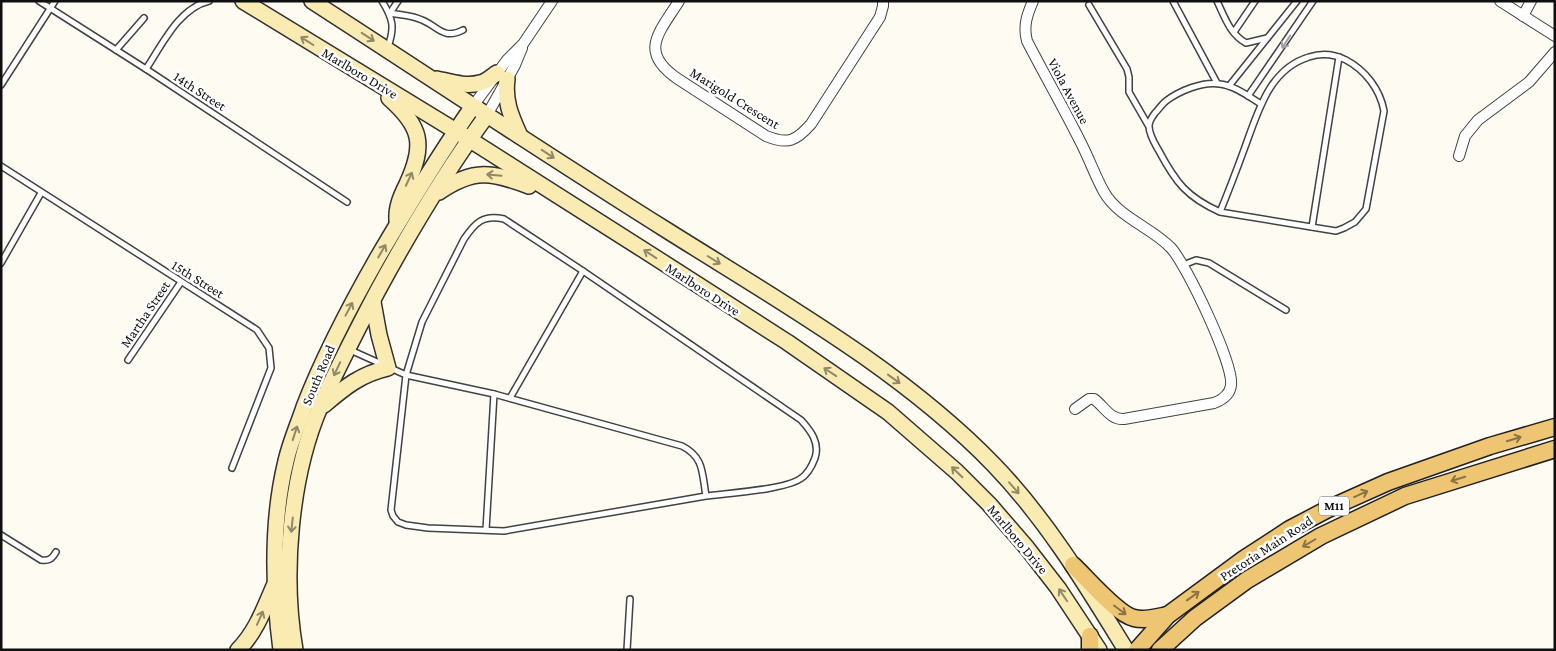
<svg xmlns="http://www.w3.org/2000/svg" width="1556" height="651" font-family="'Crimson Pro',serif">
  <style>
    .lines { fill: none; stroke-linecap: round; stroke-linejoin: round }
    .lane-casing { stroke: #424242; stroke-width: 8 }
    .street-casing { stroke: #424242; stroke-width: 12 }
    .secondary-casing { stroke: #313131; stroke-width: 18 }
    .primary-casing { stroke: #202020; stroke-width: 19 }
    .lane { stroke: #fff; stroke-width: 5 }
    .street { stroke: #fff; stroke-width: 10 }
    .secondary { stroke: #f9ebb2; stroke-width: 15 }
    .primary { stroke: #eec572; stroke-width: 16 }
    .oneway { stroke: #908869 }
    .oneway2 { stroke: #9f9f9f }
    .oneway3 { stroke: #8a7345 }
    .labels { text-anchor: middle; stroke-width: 5; stroke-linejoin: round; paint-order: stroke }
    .shield { fill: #fff; stroke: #575757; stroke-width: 1 }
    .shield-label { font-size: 12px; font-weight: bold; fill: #0f0f0f }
    .street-label { font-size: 14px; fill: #0f0f0f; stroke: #fff }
  </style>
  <rect width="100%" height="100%" fill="#fefbf2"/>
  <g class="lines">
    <g class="lane-casing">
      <g id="lane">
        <polyline points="39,1 146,69 347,202"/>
        <path d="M382,1C393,19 395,27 388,47"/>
        <path d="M398,1L390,13C400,15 412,15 422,20C439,27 443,40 463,30"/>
        <polyline points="1173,1 1217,83"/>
        <path d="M1217,1C1225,18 1230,34 1246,43L1267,38"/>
        <polyline points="1089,5 1127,69 1129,77 1129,92 1148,125"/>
        <polyline points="1234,32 1255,1"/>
        <polyline points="116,50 144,18"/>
        <path d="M146,69C162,45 179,8 209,1"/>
        <polyline points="1,85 55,1"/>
        <polyline points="1229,86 1297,1"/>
        <polyline points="1248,96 1313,1"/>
        <polyline points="1,166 257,330 269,348 271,368 232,468"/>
        <path d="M1220,212C1229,190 1237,169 1245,147C1258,112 1269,69 1309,57C1321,53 1334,54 1346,60C1365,70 1380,89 1384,111L1366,209L1355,222L1344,228L1336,231L1220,212C1187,197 1176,183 1159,151C1155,144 1149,135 1149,126C1149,121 1152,117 1155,113C1159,109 1162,104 1166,101C1179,91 1203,81 1220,84C1235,86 1248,96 1261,104"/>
        <polyline points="1312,227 1339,57"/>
        <polyline points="1,263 41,193"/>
        <polyline points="1183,265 1196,260 1209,263 1286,310"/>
        <path d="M348,349L406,375L494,394L682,446C704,457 702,473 706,496C728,493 783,490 800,479C807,475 812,466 815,458C820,443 811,431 801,420L583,271L504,219C483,214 475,223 464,239L422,322L406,375L391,510L393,516L398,522L406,525L428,528L504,531L706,496"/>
        <polyline points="128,360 181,282"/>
        <polyline points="510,398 583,271"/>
        <polyline points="486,530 494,394"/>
        <path d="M1,535L41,560C49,561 52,559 56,552"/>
        <polyline points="627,650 630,599"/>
      </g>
    </g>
    <g class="street-casing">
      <g id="street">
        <path d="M679,1C659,33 638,52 678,79L766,136C788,145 796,141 811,124L880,17L883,6V1"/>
        <path d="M1033,1C1027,15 1023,26 1027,41C1044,74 1063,107 1080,141C1089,158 1095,176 1104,192C1119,218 1151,227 1171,248C1186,264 1234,364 1231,385C1230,395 1222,400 1214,403L1124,419C1110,420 1104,406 1094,399H1089L1075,409"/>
        <polyline points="1500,1 1555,36"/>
        <polyline points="1523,16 1531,1"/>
        <polyline points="473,106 507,60 523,44 552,1"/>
        <polyline points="487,115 515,65 522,48"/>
        <polyline points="1459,156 1465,136 1478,120 1529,82 1555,52"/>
      </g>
    </g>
    <g class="secondary-casing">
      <g id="secondary">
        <polyline points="243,1 464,136 642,249 787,342 888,412 957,472 989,504 1027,548 1058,588 1099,650"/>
        <path d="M312,1C431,78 548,156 668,231C779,301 902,370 994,465C1047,520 1086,585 1126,650"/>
        <path d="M437,79C451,82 466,87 480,83C486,82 492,76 497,73"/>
        <path d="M507,79C504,101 511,116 520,136"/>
        <path d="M389,98C422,127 425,145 407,184C401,196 396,207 397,221"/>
        <path d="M439,192C474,168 492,172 529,186"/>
        <path d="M324,405C345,387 361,374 388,368L379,335L373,302"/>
        <path d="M238,650C256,632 264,609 274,586"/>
        <path d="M281,650C273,588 271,522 286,461C290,443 298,425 304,407C324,355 350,306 378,257C408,206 439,155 473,106"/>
        <path d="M295,650C282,575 290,477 320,407C337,368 357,330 377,292C410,231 446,171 487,115"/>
      </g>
    </g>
    <g class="primary-casing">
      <g id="primary">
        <path d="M1073,565C1087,578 1117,614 1134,618C1145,621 1157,617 1168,615"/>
        <polyline points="1090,650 1090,636"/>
        <polyline points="1137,650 1168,615 1244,559 1290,529 1330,508 1388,482 1490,446 1555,427"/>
        <polyline points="1160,650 1195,618 1247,580 1321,536 1405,496 1555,449"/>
      </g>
    </g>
    <use href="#lane" class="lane"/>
    <use href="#street" class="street"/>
    <use href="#secondary" class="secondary"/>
    <use href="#primary" class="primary"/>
  </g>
  <defs><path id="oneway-shaft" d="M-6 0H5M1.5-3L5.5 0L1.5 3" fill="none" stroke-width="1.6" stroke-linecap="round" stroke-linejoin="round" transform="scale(1.25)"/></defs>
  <g class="oneway">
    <use href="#oneway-shaft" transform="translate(368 37) rotate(33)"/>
    <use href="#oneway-shaft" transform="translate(307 41) rotate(-148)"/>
    <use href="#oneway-shaft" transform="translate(548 154) rotate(33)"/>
    <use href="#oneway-shaft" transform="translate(494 175) rotate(-175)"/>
    <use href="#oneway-shaft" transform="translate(409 179) rotate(-65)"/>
    <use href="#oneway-shaft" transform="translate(382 251) rotate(-60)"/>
    <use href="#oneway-shaft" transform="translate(650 254) rotate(-147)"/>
    <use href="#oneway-shaft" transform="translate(714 260) rotate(32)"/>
    <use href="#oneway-shaft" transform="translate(349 309) rotate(-62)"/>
    <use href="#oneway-shaft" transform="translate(337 369) rotate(115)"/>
    <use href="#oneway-shaft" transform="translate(830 372) rotate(-146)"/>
    <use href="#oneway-shaft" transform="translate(894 379) rotate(36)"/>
    <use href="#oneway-shaft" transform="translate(295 433) rotate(-72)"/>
    <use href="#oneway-shaft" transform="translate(957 472) rotate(-136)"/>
    <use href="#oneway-shaft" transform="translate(1014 488) rotate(49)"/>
    <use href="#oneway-shaft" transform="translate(292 525) rotate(96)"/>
    <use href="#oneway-shaft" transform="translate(1063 595) rotate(-124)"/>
    <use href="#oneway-shaft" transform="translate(260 618) rotate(-66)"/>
  </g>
  <use class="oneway2" href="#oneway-shaft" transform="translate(1286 42) rotate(123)"/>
  <g class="oneway3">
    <use href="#oneway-shaft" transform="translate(1514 439) rotate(-17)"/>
    <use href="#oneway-shaft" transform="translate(1458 479) rotate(163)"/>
    <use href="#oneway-shaft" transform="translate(1361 494) rotate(-24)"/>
    <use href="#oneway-shaft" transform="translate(1309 543) rotate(150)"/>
    <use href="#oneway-shaft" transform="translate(1193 596) rotate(-36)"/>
    <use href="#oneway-shaft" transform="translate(1120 610) rotate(37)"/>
  </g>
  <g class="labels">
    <rect class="shield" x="1319" y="496.5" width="30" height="19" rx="4"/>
    <g class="shield-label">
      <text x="1334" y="510">M11</text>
    </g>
    <g class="street-label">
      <text transform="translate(360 73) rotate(31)" y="5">Marlboro Drive</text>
      <text transform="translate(200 91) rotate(33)" y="5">14th Street</text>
      <text transform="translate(1069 91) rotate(62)" y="5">Viola Avenue</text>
      <text transform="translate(735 98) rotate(32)" y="5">Marigold Crescent</text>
      <text transform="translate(198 279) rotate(32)" y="5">15th Street</text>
      <text transform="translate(703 289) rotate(33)" y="5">Marlboro Drive</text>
      <text transform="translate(145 314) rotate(-56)" y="5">Martha Street</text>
      <text transform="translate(318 375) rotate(-67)" y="5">South Road</text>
      <text transform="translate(1018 539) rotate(50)" y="5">Marlboro Drive</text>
      <text transform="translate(1266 548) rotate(-33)" y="5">Pretoria Main Road</text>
    </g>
  </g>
  <rect width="1556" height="651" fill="none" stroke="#0f0f0f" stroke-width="5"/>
</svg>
